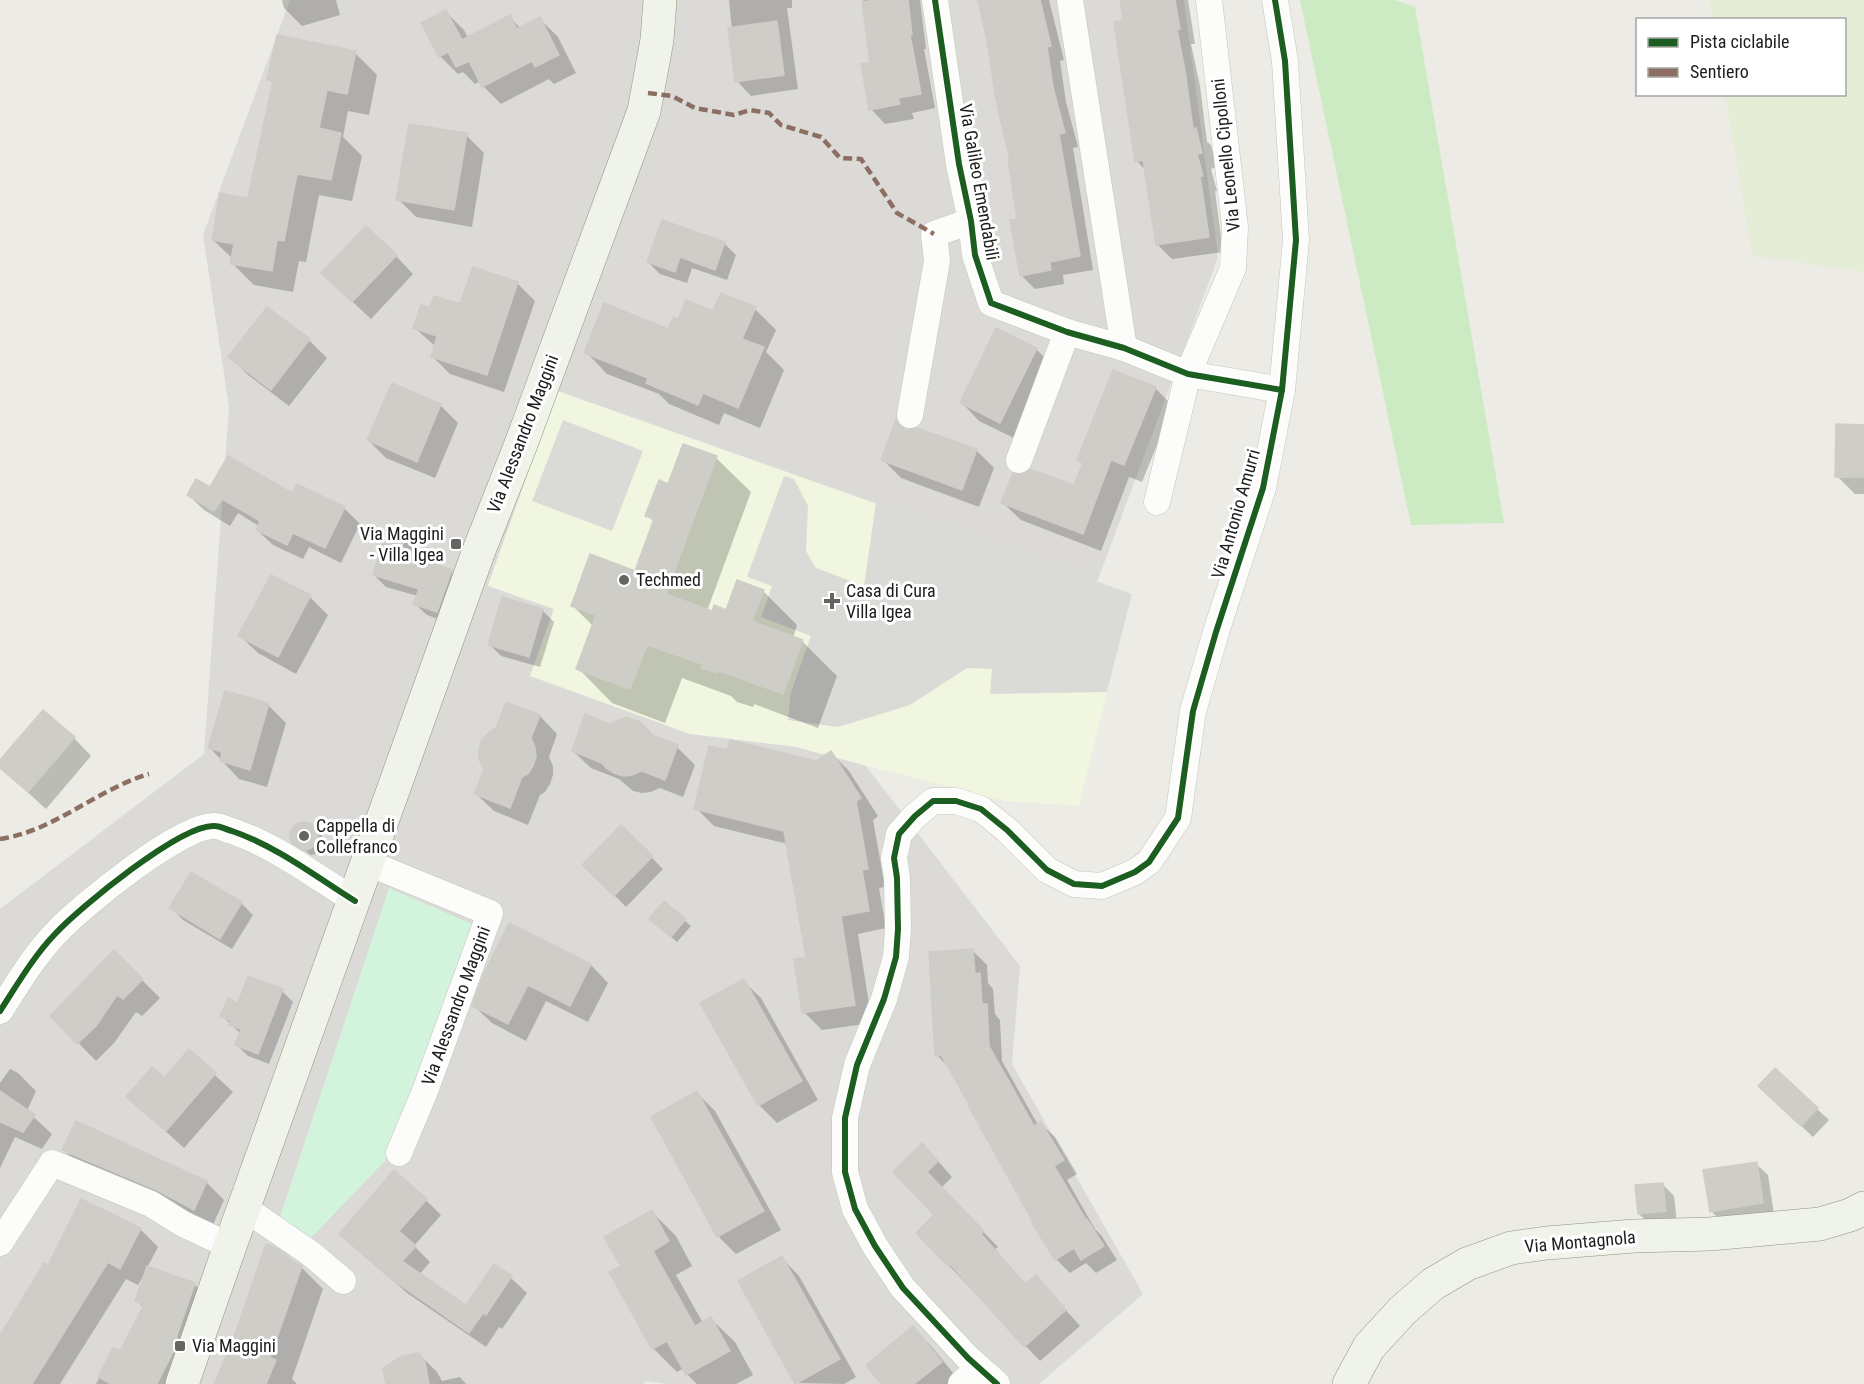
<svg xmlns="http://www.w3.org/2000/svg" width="1864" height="1384" font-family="'Roboto Condensed',sans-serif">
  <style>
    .residential { fill: #dbdad7 }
    .education { fill: #f0f6e0 }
    .farmland { fill: #e6edd7 }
    .grass { fill: #cdebc2 }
    .park { fill: #d2f4dc }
    .parking { fill: #dadad7 }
    .shadow { fill: #0003 }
    .building { fill: #cecdc8; stroke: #cfcdc6; stroke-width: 1.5 }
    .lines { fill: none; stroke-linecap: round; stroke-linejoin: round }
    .minor-casing { stroke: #c4c4c1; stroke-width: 27 }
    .secondary-casing { stroke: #8d967c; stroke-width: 34 }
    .minor { stroke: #fcfcfb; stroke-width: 26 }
    .secondary { stroke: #f0f3e9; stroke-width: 33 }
    .quiet { stroke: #8d6e63; stroke-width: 4.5; stroke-dasharray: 9 4.5; stroke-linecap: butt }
    .cycleway-casing { stroke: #fff; stroke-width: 10 }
    .cycleway { stroke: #1b5e20; stroke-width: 6 }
    .poi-dot { fill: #656563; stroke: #fff; stroke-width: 2 }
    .labels { text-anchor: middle; stroke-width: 6; stroke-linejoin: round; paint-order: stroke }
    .street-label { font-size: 18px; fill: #1d1d1d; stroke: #fff }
    .poi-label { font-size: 18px; fill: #1d1d1d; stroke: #fff; text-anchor: start }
  </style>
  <rect width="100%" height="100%" fill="#ecebe5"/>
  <polygon class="residential" points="290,0 1184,0 1218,258 1097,582 558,391 488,585 554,609 531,676 866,766 1020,966 1012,1064 1143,1294 1039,1384 667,1384 646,1381 643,1384 0,1384 0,909 204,754 229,407 203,235"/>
  <polygon class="education" points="557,391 1132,594 1079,806 1003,801 796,747 690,734 530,676 554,609 488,586"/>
  <polygon class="farmland" points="1709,0 1864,0 1864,272 1752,256 1725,95 1844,94 1844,20 1712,19"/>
  <polygon class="grass" points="1300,0 1395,0 1415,7 1504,523 1411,525"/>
  <polygon class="park" points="389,888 472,924 385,1161 306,1243 278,1223"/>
  <g class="parking">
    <polygon points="563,420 643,451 612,531 532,501"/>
    <polygon points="784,476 794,479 808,506 806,551 816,568 864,586 876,503 1132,594 1107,692 990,694 992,669 967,668 910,705 838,727 788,720 791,692 811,636 761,617 772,586 747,577"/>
  </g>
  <g class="shadow">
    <polygon points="282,0 336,0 340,15 302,26 284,8"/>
    <polygon points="729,0 792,0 792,8 787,8 798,89 751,96 737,81"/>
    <polygon points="863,0 920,0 926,49 924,49 935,108 912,113 914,119 885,124 871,109 871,64"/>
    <polygon points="979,0 1049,0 1064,60 1060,61 1066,102 1078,147 1073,148 1093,270 1063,275 1064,284 1035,289 1021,275 1019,220 1012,161 989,40"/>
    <polygon points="1122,0 1188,0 1195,44 1191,44 1200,86 1207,142 1211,145 1216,167 1211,169 1217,191 1215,191 1223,252 1172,259 1157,244 1146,171 1137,161"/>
    <polygon points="446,12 464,30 468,38 510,17 521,29 540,19 558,37 576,73 554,84 549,79 501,104 483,86 481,81 475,84 463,72 458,74 440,56"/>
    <polygon points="355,53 377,75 369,115 348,111 343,137 362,156 352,201 319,195 306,262 299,261 293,292 254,285 232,263 233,259 213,240 249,200 274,84 269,79"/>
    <polygon points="466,135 484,153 472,227 416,217 398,199"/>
    <polygon points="724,243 736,255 727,280 692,268 687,283 660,274 648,262"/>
    <polygon points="396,256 413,274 371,319 341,291"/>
    <polygon points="517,283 535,301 504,392 450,374 432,356 436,347 415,328 431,310 461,306"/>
    <polygon points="755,309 776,330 766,352 784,370 760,428 724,413 719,425 669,404 659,394 607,374 586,352 669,331 679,321 714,313"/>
    <polygon points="309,340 327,358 289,406 248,375 230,357"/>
    <polygon points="1036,349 1054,367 1018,440 979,421 962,403"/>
    <polygon points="1155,388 1173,406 1142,482 1129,477 1101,551 1021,520 1003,503 1075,486 1084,465 1079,460"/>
    <polygon points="440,405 458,423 435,478 386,458 368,440"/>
    <polygon points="1864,426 1864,494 1855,494 1837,476"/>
    <polygon points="903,429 976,450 994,468 979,507 901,478 883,460"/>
    <polygon points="684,446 716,458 751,492 707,611 727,611 763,591 797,625 793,638 802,641 837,676 818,728 754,704 753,707 737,702 731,696 682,678 665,723 612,703 578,668 593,626 572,605 636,572 654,522 647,515 669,485"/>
    <polygon points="210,489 293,495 344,508 360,524 341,563 309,547 303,559 273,545 257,530 259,526 238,513 230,526 204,510 188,495"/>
    <polygon points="404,539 425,562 451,572 463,584 449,623 427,615 415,604 418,596 386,587 374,575"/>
    <polygon points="310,597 328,615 296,674 258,653 240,636"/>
    <polygon points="542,610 554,622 540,667 501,656 489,644"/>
    <polygon points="507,704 540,716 557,734 549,757 553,766 553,775 550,784 545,792 540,795 528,825 494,811 476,794"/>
    <polygon points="268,705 286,723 267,787 239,779 210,748"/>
    <polygon points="609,725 655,738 677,747 695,765 683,797 660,788 651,792 642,793 633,791 619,779 591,768 573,751"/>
    <polygon points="74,738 91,756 46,809 0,767 0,762"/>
    <polygon points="831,753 849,771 878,816 873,820 885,887 879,888 886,928 858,934 872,1023 822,1030 804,1012 808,959 788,844 714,826 696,808 817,762"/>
    <polygon points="308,824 322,836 323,846 316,854 311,855 293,842 292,832 298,825"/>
    <polygon points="621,827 663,869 626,907 584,865"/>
    <polygon points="241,903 253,915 232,949 183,920 171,908"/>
    <polygon points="664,903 691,926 677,942 657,925"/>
    <polygon points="510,925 591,965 608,983 588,1022 546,1001 526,1041 492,1023 474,1006"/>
    <polygon points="973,951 987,965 988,983 993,989 995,1014 1000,1020 1002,1061 1038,1125 1041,1124 1055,1137 1077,1174 1067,1180 1095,1229 1101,1235 1117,1260 1096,1273 1086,1263 1070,1273 1056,1259 950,1069 937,1055"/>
    <polygon points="114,952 160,998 142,1016 136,1012 114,1043 96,1061 52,1016"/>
    <polygon points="743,981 761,998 818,1100 777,1123 759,1105 702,1004"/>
    <polygon points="282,991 293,1002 269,1064 248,1056 237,1045 241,1034 221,1015 239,1005"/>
    <polygon points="189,1051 233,1092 184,1148 128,1097 164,1080"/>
    <polygon points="10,1069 18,1073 36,1091 27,1111 52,1134 42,1149 15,1137 0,1168 0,1083"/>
    <polygon points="697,1093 715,1111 781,1230 736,1254 718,1236"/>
    <polygon points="1772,1098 1817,1109 1829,1120 1813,1137"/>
    <polygon points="64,1150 206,1182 224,1200 212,1227 82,1168"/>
    <polygon points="937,1160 952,1177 941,1188 998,1247 995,1249 1026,1285 1050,1292 1080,1326 1040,1361 918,1233 936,1215 895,1172"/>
    <polygon points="1756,1164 1768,1175 1774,1214 1723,1223 1711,1211"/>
    <polygon points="1662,1184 1674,1196 1677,1223 1651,1225 1639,1214"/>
    <polygon points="426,1200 441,1215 414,1246 430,1262 419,1275 467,1307 511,1278 527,1293 502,1329 499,1327 486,1347 407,1293 341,1234"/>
    <polygon points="652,1212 676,1236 692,1266 676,1275 703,1323 711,1319 735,1342 753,1375 736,1384 697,1384 687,1374 684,1368 677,1372 653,1348 623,1267"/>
    <polygon points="140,1229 158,1247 147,1268 194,1284 211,1301 182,1384 96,1384 114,1350 120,1353 144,1308 137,1301 146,1276 144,1275 138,1285 126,1279 60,1384 0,1384 0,1338 49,1267"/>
    <polygon points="782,1258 799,1276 856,1377 844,1384 796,1383"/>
    <polygon points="291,1262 301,1267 323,1289 292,1379 297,1384 217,1384"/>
    <polygon points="913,1328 931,1346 959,1380 954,1384 883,1384"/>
    <polygon points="419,1354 437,1372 442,1381 460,1377 466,1384 387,1384"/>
  </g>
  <g class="building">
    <polygon points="876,0 908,0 912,35 910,35 921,94 898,98 900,104 869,110 861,64 870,63 862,2"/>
    <polygon points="978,0 1040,0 1051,46 1047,47 1053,87 1065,133 1059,134 1080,256 1050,262 1051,270 1020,276 1010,220 1017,219 1008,160 1010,160 996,100 987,40"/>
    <polygon points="1120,0 1175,0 1180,29 1177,30 1185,70 1193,129 1196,128 1202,153 1197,154 1203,176 1200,176 1209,237 1156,245 1143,160 1135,162 1114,22 1123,20"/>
    <polygon points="446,10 462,40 510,15 517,29 540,17 559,55 535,67 532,61 482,87 469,61 456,67 448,52 439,57 421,23"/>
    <polygon points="777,21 784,75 735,82 728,28"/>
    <polygon points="277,35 356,51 347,94 327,90 319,128 341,133 331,180 297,174 284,241 277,240 272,271 230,264 234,244 212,240 220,193 248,198 273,81 267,80"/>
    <polygon points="409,124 467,133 454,210 396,200"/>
    <polygon points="662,220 725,242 715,270 680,257 675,272 647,262"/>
    <polygon points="366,226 397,255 352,302 321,273"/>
    <polygon points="473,267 518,282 487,375 431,357 437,336 413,328 421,305 430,308 434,296 460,304"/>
    <polygon points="721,293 756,307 742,339 764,347 738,408 703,393 698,405 646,383 648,378 584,353 604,303 668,329 673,317 678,319 686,300 713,311"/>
    <polygon points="267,307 310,339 271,390 228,357"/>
    <polygon points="996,328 1037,348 1000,423 960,403"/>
    <polygon points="1113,370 1156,387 1124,465 1111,460 1083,534 1001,503 1013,473 1022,475 1030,469 1074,485 1083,463 1077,460"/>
    <polygon points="392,383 441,404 417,462 367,440"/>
    <polygon points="896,420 900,426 907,430 917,428 977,449 962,490 881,460"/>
    <polygon points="1836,424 1864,425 1864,477 1835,477"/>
    <polygon points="683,444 717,456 666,594 712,611 714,605 726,610 737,580 764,590 752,621 803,640 783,694 719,671 718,673 701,668 702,664 647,645 630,689 576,669 596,615 571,606 590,554 635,571 654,519 645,516 659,480 668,484"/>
    <polygon points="228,456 292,493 297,484 345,507 325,548 293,533 287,545 256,530 260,521 222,499 214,511 187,495 196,479 210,487"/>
    <polygon points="385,533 404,538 402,548 417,552 416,557 452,570 437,612 413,604 419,589 373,575"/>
    <polygon points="271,575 311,595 278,657 238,636"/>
    <polygon points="502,597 543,609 529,657 488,645"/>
    <polygon points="225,691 269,703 250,770 220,761 222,752 208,748"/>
    <polygon points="506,702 540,715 531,738 535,747 536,757 533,766 528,774 522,777 510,808 474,794 484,770 479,759 479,749 482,740 489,732 496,728"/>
    <polygon points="43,710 75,737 28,792 0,768 0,760"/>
    <polygon points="585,714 609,724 626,717 640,722 647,729 652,735 678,745 665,780 642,771 632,775 623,776 614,773 606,768 602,763 572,751"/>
    <polygon points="730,740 816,761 831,751 861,798 856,801 868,869 862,870 869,911 841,916 855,1005 802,1013 794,959 806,957 784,831 694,809 709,746 727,750"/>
    <circle cx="304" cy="836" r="14"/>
    <polygon points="621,825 653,856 614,896 582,865"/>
    <polygon points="191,872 242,902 220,939 169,908"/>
    <polygon points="664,901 686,919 671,937 649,919"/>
    <polygon points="509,923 591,964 570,1006 528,985 508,1024 472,1006 483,975"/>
    <polygon points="973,949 975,974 980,973 982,1004 987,1004 989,1046 1034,1126 1041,1122 1064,1160 1054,1166 1086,1220 1087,1219 1104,1246 1081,1260 1074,1248 1055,1260 1032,1223 1033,1222 968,1105 969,1104 941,1055 935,1056 929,952"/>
    <polygon points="114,950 143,979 123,999 117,995 96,1026 77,1044 50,1016"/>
    <polygon points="248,976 283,989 258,1054 235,1045 241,1029 229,1025 231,1021 220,1016 228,998 238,1003"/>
    <polygon points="744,979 802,1081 758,1106 700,1003"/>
    <polygon points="189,1049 216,1073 166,1131 126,1097 152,1067 164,1078"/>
    <polygon points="1775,1068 1818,1108 1801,1126 1758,1086"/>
    <polygon points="0,1091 35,1115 23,1132 0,1122"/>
    <polygon points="697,1091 764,1211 717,1237 651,1117"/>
    <polygon points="76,1121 207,1181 194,1210 157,1190 62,1150"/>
    <polygon points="922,1143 938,1161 927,1172 984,1231 981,1234 1025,1284 1036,1275 1066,1310 1024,1347 950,1264 948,1266 916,1233 934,1215 893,1172"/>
    <polygon points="1757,1162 1763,1203 1710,1212 1703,1170"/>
    <polygon points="394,1170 427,1199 399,1231 416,1246 402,1261 466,1305 494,1264 512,1276 486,1315 483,1313 469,1333 390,1278 339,1234"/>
    <polygon points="1663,1183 1666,1211 1638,1214 1635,1185"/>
    <polygon points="81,1199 141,1228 120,1269 108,1262 32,1384 0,1384 0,1336 44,1263 48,1265"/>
    <polygon points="652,1210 669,1241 653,1251 695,1326 711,1317 730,1351 686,1375 667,1341 652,1349 609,1272 621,1266 604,1237"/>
    <polygon points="266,1244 274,1247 288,1256 288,1258 302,1266 270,1358 276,1360 266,1384 214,1384 232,1343"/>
    <polygon points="782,1256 840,1359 795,1384 738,1281"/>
    <polygon points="147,1266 195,1283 176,1338 178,1339 173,1352 157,1384 111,1384 98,1377 113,1348 120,1351 144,1305 135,1301"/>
    <polygon points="913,1326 942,1362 914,1384 881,1384 866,1365"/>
    <polygon points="419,1353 425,1362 429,1384 386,1384 383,1368 402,1356"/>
  </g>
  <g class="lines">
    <g class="minor-casing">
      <g id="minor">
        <polyline points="935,0 959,164 971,221 975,255 991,303 1067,332 1124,348 1188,374 1282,390"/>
        <polyline points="1070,0 1124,348"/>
        <polyline points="910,415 937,261 934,234 971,221"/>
        <polyline points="1019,460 1067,332"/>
        <polyline points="1157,502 1188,374 1233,268 1235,227 1209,0"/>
        <polyline points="368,863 490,913 425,1091 399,1153"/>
        <path d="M0,1011C17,985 33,957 55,934C79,908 182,823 215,826C221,826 227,830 232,831C276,846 315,876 355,901"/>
        <polyline points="244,1208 310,1253 343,1281"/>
        <polyline points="0,1243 52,1163 151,1204 183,1224 230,1246"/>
        <path d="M961,1384C970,1374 978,1373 990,1377"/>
        <polyline points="997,1384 968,1358 903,1288 875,1246 855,1209 845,1172 845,1118 857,1065 884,999 896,957 898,929 897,878 894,858 899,834 915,816 933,801 956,801 981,809 1007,830 1047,870 1074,884 1102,886 1135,872 1149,862 1178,818 1193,711 1216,632 1263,488 1282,390 1296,240 1285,61 1275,0"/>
      </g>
    </g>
    <g class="secondary-casing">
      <g id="secondary">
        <polyline points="182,1384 230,1246 478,553 521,444 644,111 657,40 660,0"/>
        <polyline points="1349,1384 1369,1347 1403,1310 1433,1284 1467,1264 1511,1248 1547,1243 1634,1236 1710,1234 1820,1224 1850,1215 1864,1208"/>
      </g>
    </g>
    <use href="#minor" class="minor"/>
    <use href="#secondary" class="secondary"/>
    <g class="quiet">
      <polyline points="648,93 672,96 695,108 734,115 750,110 769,113 781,125 821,137 840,158 861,159 897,213 934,234"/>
      <path d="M0,839C55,831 97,789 149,774"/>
    </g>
    <g class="cycleway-casing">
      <g id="cycleway">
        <polyline points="935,0 959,164 971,221 975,255 991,303 1067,332 1124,348 1188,374 1282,390"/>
        <path d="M0,1011C17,985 33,957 55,934C79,908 182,823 215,826C221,826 227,830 232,831C276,846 315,876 355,901"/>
        <polyline points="997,1384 968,1358 903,1288 875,1246 855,1209 845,1172 845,1118 857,1065 884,999 896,957 898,929 897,878 894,858 899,834 915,816 933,801 956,801 981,809 1007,830 1047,870 1074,884 1102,886 1135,872 1149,862 1178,818 1193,711 1216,632 1263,488 1282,390 1296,240 1285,61 1275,0"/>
      </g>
    </g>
    <use href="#cycleway" class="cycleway"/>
  </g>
  <g class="poi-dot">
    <rect x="450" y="538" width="12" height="12" rx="3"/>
    <circle cx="624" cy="580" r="6"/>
    <path d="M829 592h6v6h6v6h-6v6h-6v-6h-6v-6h6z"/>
    <circle cx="304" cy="836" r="6"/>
    <rect x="174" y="1340" width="12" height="12" rx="3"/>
  </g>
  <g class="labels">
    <g class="street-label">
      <text transform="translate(1226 155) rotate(-96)" y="6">Via Leonello Cipolloni</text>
      <text transform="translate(979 182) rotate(80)" y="6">Via Galileo Emendabili</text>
      <text transform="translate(523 434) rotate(-69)" y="6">Via Alessandro Maggini</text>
      <text transform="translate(1236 514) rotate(-74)" y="6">Via Antonio Amurri</text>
      <text transform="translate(456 1006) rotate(-70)" y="6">Via Alessandro Maggini</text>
      <text transform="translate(1580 1242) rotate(-5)" y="6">Via Montagnola</text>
    </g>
    <g class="poi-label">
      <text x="444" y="540" text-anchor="end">Via Maggini<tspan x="444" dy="21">- Villa Igea</tspan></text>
      <text x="636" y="586">Techmed</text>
      <text x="846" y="597">Casa di Cura<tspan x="846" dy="21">Villa Igea</tspan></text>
      <text x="316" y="832">Cappella di<tspan x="316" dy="21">Collefranco</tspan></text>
      <text x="192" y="1352">Via Maggini</text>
    </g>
  </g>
  <rect x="1636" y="18" width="210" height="78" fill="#ffffff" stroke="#a5a5a5" stroke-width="1.5"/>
  <rect x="1648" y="38" width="30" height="9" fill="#1b5e20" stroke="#a5a5a5" stroke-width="1.5"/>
  <text x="1690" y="48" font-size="18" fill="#1d1d1d">Pista ciclabile</text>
  <rect x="1648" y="68" width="30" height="9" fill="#8d6e63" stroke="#a5a5a5" stroke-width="1.5"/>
  <text x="1690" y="78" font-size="18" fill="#1d1d1d">Sentiero</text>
</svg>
